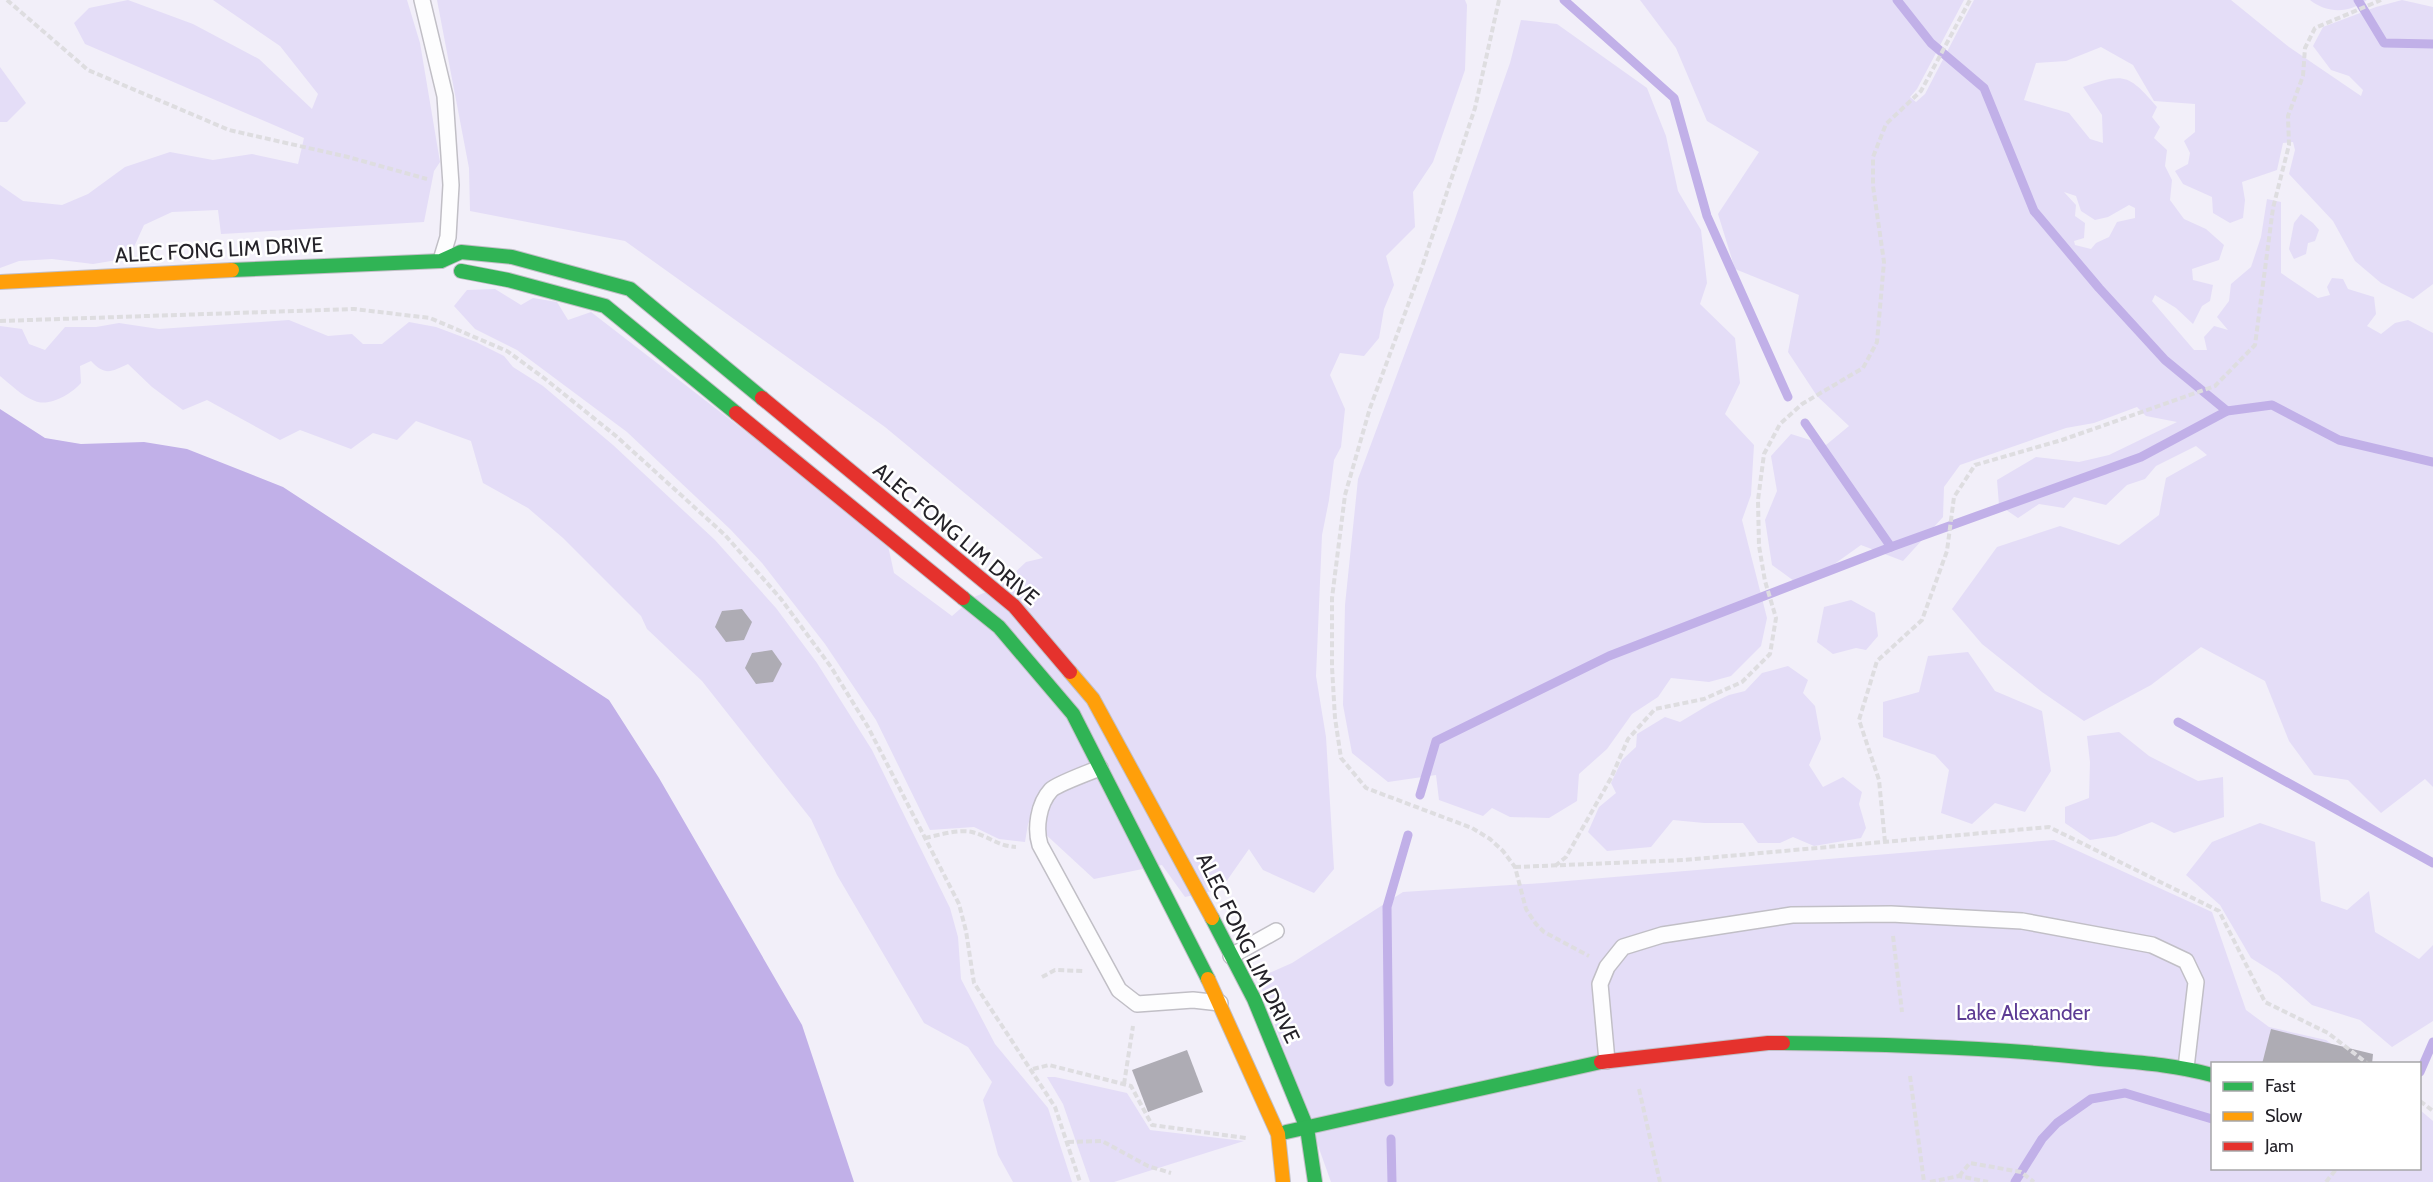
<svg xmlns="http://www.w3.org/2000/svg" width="2433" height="1182" font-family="Cabin,sans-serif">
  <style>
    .green { fill: #e4ddf7; fill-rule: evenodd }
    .water { fill: #c1b0e8 }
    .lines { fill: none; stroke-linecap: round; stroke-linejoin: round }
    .stream { stroke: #c1b0e8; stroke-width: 9 }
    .building { fill: #aeacb4 }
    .lane-casing { stroke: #c1bfc6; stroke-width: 18 }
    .fast-casing { stroke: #c1bfc6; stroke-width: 16 }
    .slow-casing { stroke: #c1bfc6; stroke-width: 16 }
    .jam-casing { stroke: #c1bfc6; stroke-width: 16 }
    .path { stroke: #dedde0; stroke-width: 4; stroke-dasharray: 6 3; stroke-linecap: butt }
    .lane { stroke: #fdfdfe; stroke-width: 15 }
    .fast { stroke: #30b455; stroke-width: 14 }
    .slow { stroke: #ff9f0a; stroke-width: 14 }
    .jam { stroke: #e5322d; stroke-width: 14 }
    .labels { text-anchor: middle; stroke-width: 5; stroke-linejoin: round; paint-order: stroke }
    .street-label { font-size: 21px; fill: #242228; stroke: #fff }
    .park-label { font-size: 21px; fill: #5d3b94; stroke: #fff }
  </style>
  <rect width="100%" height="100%" fill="#f2eff9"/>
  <g class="green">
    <polygon points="128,0 193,24 259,59 312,109 318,94 280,46 213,0 407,0 420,43 440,162 434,171 424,222 221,234 218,210 172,212 144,225 129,258 93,264 52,259 19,261 0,268 0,185 23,201 62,205 88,194 125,167 170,152 213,160 252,154 298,164 304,138 85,44 74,23 89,8"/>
    <polygon points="437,0 1465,0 1467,5 1465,70 1433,162 1413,192 1415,227 1386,256 1394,285 1384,309 1379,338 1364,356 1340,353 1330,375 1345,409 1341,447 1334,460 1329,500 1322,535 1316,676 1326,737 1334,869 1314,893 1263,870 1249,849 1221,889 1185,897 1162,865 1094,879 1042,831 1039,801 1028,824 1025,842 999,839 974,827 930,830 876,720 825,644 762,563 730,529 627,432 517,350 475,329 454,306 467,290 495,289 521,305 533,298 557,302 568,320 591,312 887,541 894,573 952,616 974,597 1001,586 1026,562 1043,558 885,427 625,241 470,211 469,168"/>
    <path d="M1640,0H1964L1917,89L1910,97L1916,102L1925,94L1974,0H2231L2289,47L2361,96L2363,90L2349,76L2331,70L2313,46L2323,27L2376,7L2402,0L2433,7V284L2413,299L2381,283L2355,261L2333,221L2289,174L2295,150L2293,142L2283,143L2277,170L2242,182L2245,200L2243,218L2230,223L2213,213L2212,197L2183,184L2175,171L2188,164L2190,153L2184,141L2195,132V104L2154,101L2133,65L2101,47L2066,61L2036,63L2024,100L2069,113L2090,139L2103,143L2102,115L2083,87C2124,73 2128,73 2157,107L2152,117L2160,127L2154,138L2167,150L2165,166L2172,180L2170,200L2184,219L2206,229L2224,245L2219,260L2192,269L2193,280L2213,285L2210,301L2202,306L2193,324L2176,308L2155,295L2152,301L2194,350H2207L2204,337L2214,326L2228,330L2217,317L2229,301L2231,284L2251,267L2261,237L2267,199L2281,202V273L2318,298L2330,295L2327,287L2332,278L2343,279L2348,289L2374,297L2376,314L2367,326L2381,334L2395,323L2408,320L2433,333V787L2425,779L2381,813L2348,780L2314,775L2289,741L2265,681L2201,647L2151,685L2084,721L2042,692L1982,644L1952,609L1997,547L2060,526L2119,545L2159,515L2166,478L2207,455L2196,446L2156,466L2145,479L2127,485L2106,505L2074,497L2064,508L2039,504L2018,518L1999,505L1997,480L2036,457L2079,462L2109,455L2177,422L2146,416L2137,407L2094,423L2066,428L1960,465L1944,487L1943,517L1903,561L1861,545L1833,565L1794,581L1772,565L1765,520L1777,491L1771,456L1791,434L1826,445L1849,426L1817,396L1788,352L1799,295L1735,269L1718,214L1759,152L1707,121L1676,48ZM2064,192L2076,196L2081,211L2095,220L2108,217L2129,205L2135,208V218L2117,222L2109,237L2096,243L2091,249L2075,245L2074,241L2084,238L2085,223L2075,216L2076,205Z"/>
    <path d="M2310,0H2367C2349,13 2328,14 2310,0Z"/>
    <polygon points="1521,20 1557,24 1647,88 1666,136 1678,191 1701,230 1707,283 1700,304 1735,338 1740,383 1725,414 1754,445 1751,495 1742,520 1767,618 1761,646 1731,676 1709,682 1671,678 1658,697 1632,714 1607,749 1579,774 1577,801 1549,818 1510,817 1492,808 1483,816 1439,800 1436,775 1388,782 1352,753 1343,705 1345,605 1358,479 1455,219 1510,63"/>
    <polygon points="0,67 26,103 7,122 0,122"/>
    <polygon points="2301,214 2313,223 2319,230 2315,241 2308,243 2306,254 2294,259 2289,249 2294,223"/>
    <path d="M289,320L328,336L352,334L363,344H382L409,322L436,327L476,342L504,356L513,367L543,386L613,445L715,540L776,608L817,663L872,750L950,908L958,937L961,979L995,1044L1048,1108L1072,1182H1013L998,1155L983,1100L992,1082L968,1047L924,1023L837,875L811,819L702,681L647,629L641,616L563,538L528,508L483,483L471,441L416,421L397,440L373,433L351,449L300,430L280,440L207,400L183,410L152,387L128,364C111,372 105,376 91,361L80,366L81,383C71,394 50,407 35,401C23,397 10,384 0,376V326L22,329L29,344L45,350L65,327H96L119,323L159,329Z"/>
    <polygon points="1851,600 1875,613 1878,636 1866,650 1856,648 1833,654 1817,642 1824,607"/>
    <polygon points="1968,652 1995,691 2042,711 2051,771 2025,812 1995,803 1972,824 1941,813 1949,770 1935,755 1883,737 1883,702 1919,692 1928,656"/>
    <polygon points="1788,666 1808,680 1803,693 1815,706 1821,739 1809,765 1823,787 1843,777 1862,792 1859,804 1866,828 1861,838 1814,846 1793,837 1780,843 1758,843 1743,823 1704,823 1673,820 1651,847 1607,851 1588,832 1599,807 1616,793 1611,783 1622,760 1636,747 1637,734 1665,717 1680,722 1710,704 1729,695 1745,691 1762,673"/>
    <polygon points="2119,732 2149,756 2198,781 2223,777 2224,817 2174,833 2152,822 2116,836 2090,840 2065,823 2065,807 2089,798 2090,762 2087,736"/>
    <polygon points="2260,823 2315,842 2321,901 2347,910 2369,891 2375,932 2419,959 2433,945 2433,1021 2392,1047 2360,1020 2312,1005 2278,975 2251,958 2220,905 2186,875 2212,842"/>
    <polygon points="2054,840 2212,912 2246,1010 2269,1027 2326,1040 2357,1063 2212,1064 2212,1168 2420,1168 2420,1110 2433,1121 2433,1182 1331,1182 1258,978 1292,963 1403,892 1543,883"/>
    <polygon points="1047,1077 1055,1077 1127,1093 1150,1130 1244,1141 1114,1182 1090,1182 1063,1104"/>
  </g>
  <polygon class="water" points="0,409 45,438 81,444 144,442 187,449 283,487 609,700 659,778 802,1025 854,1182 0,1182"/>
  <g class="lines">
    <g class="stream">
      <polyline points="1564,0 1674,98 1707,216 1788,397"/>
      <polyline points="1897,0 1931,43 1984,88 2034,211 2099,288 2165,360 2227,411"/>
      <polyline points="2358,0 2384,43 2433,44"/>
      <polyline points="1805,423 1891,547"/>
      <polyline points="2178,722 2433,863"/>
      <polyline points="1420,795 1436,741 1609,656 1891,547 2141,457 2227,411 2272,405 2339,440 2433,462"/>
      <polyline points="2420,1072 2433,1042"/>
      <polyline points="1389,1082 1387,907 1408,835"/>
      <polyline points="1391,1139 1392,1182"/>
      <polyline points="2015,1182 2042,1139 2057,1123 2091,1099 2125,1093 2212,1119"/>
    </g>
  </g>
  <g class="building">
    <polygon points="742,609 752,622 744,640 726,642 715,627 722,611"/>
    <polygon points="772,650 782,664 773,682 756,684 745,668 752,653"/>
    <polygon points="2271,1029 2373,1054 2372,1064 2262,1064"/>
    <polygon points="1187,1050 1203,1092 1148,1112 1132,1070"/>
  </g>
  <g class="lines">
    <g class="lane-casing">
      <g id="lane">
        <polyline points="422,0 445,96 451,185 448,237 441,260"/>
        <path d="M1100,768C1090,772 1057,784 1051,790C1038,804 1035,829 1040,845L1119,990L1137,1004L1193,1000L1220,1003"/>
        <polyline points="1231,956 1276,931"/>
        <polyline points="1607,1061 1600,984 1607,967 1623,947 1662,935 1792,915 1891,914 2022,921 2152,945 2186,961 2196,982 2186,1068"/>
      </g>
    </g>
    <g class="fast-casing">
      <g id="fast">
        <polyline points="232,270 441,261 461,252 512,257 630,289 762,398"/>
        <polyline points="461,271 508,280 605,306 736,413"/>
        <polyline points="963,598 999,627 1073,714 1208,979"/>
        <polyline points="1212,918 1254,999 1307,1128 1315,1182"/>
        <path d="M1783,1043C1886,1044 1988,1047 2090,1058C2131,1062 2172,1064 2212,1075"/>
        <polyline points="1286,1132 1601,1062"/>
      </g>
    </g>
    <g class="slow-casing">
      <g id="slow">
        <polyline points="0,282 232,270"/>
        <polyline points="1070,672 1093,699 1212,918"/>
        <polyline points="1208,979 1278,1134 1283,1182"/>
      </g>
    </g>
    <g class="jam-casing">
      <g id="jam">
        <polyline points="762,398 1014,606 1070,672"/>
        <polyline points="736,413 963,598"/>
        <polyline points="1601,1062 1768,1043 1783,1043"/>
      </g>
    </g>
    <g class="path">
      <polyline points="7,0 88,70 229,130 348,157 427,179"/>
      <polyline points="1499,0 1475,108 1422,267 1370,408 1345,495 1332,598 1332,667 1335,718 1341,758 1366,788 1472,828 1490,839 1503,851 1515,867 1526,909 1536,924 1544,932 1589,956"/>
      <polyline points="0,321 354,309 430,318 507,351 544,378 616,436 725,535 781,599 831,667 868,727 959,904 966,931 974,983 1055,1107 1080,1182"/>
      <path d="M925,838C939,835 958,829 972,832C990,837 998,846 1016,847"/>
      <polyline points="1885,842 1879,780 1859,720 1877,661 1922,620 1947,551 1954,497 1975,465 2062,440 2215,386 2255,345 2273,208 2289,145 2288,116 2303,76 2305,48 2315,28 2381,0"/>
      <polyline points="1555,866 1566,857 1611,778 1628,739 1655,709 1704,699 1742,682 1770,654 1776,618 1765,581 1759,546 1758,500 1764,454 1780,424 1802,404 1863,368 1877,342 1884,262 1873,186 1873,157 1886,124 1921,91 1970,0"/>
      <polyline points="1515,867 1684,860 2049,827 2219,911 2265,1002 2328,1033 2368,1064"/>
      <polyline points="1893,936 1902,1012"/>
      <polyline points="1042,977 1055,970 1084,971"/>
      <polyline points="1033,1069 1049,1065 1131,1086 1152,1125 1246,1138"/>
      <polyline points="1910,1076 1924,1182"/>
      <polyline points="1124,1084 1133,1026"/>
      <polyline points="1639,1089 1660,1182"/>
      <polyline points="2420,1101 2433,1111"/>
      <polyline points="1068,1142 1102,1141 1148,1166 1171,1173"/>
      <polyline points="1959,1176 1970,1163 2021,1172 2034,1182"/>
      <polyline points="1930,1182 1959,1176 1988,1182"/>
      <polyline points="2326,1182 2337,1168"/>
    </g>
    <use href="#lane" class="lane"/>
    <use href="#fast" class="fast"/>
    <use href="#slow" class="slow"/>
    <use href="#jam" class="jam"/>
  </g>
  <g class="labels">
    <g class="street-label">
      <text transform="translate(219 250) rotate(-3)" y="7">ALEC FONG LIM DRIVE</text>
      <text transform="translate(956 534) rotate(40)" y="7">ALEC FONG LIM DRIVE</text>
      <text transform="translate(1248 948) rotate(64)" y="7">ALEC FONG LIM DRIVE</text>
    </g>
    <g class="park-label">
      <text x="2023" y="1020">Lake Alexander</text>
    </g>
  </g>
  <rect x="2211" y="1062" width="210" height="108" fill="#ffffff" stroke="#a7a7a9" stroke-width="1.5"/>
  <rect x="2223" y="1082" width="30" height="9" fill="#30b455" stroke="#a7a7a9" stroke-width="1.5"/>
  <text x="2265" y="1092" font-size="18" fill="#242228">Fast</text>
  <rect x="2223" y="1112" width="30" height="9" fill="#ff9f0a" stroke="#a7a7a9" stroke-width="1.5"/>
  <text x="2265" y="1122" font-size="18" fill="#242228">Slow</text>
  <rect x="2223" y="1142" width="30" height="9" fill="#e5322d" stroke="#a7a7a9" stroke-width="1.5"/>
  <text x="2265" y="1152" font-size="18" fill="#242228">Jam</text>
</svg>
